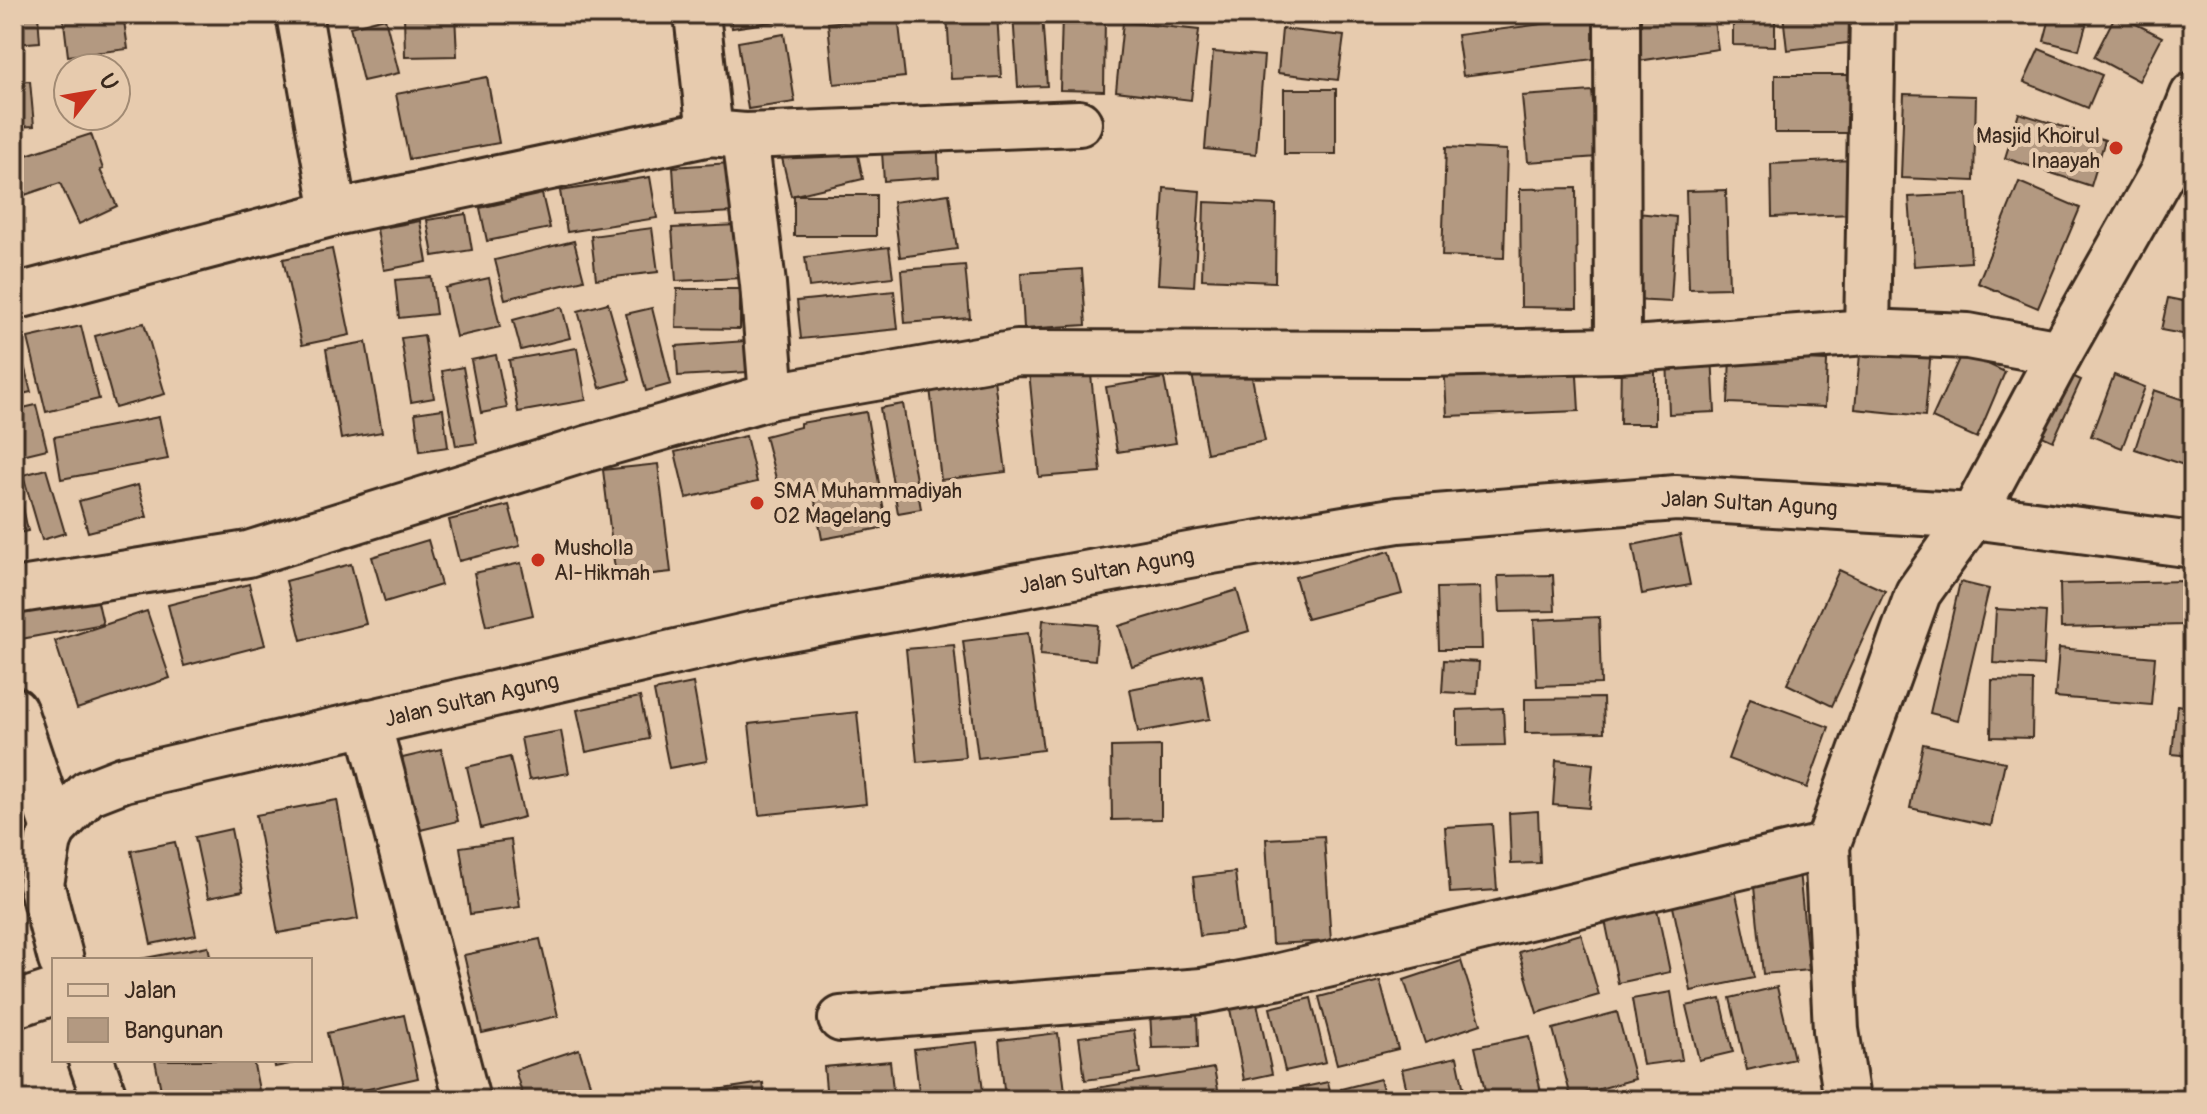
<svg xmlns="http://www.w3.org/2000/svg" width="2207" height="1114" font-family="Pangolin,sans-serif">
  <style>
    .building { fill: #b39981; stroke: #3b2a1e; stroke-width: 2 }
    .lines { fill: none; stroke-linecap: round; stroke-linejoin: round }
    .street-casing { stroke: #3b2a1e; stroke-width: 50 }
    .secondary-casing { stroke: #3b2a1e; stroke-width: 50 }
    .street { stroke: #e7cbae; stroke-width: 44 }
    .secondary { stroke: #e7cbae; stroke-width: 44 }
    .poi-dot { fill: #c8321e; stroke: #e7cbae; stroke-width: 3 }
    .labels { text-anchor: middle; stroke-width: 8; stroke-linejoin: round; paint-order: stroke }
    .poi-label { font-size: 22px; fill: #3b2a1e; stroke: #e7cbae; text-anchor: start }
    .street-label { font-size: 22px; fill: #3b2a1e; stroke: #e7cbae }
  </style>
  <rect width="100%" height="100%" fill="#e7cbae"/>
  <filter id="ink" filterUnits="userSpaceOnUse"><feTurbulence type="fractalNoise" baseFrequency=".0125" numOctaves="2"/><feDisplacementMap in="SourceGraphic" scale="16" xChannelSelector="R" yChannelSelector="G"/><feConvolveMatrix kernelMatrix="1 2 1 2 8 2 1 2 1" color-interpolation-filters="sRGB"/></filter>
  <g filter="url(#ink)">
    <g class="building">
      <polygon points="14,14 38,14 40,42 14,44"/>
      <polygon points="63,14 123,14 128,49 68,56"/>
      <polygon points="404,14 455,14 457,56 405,57"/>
      <polygon points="730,14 819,14 819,15 732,28"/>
      <polygon points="947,14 997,14 1001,77 951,79"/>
      <polygon points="1013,14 1042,14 1047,86 1018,87"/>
      <polygon points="1062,14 1105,14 1104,91 1060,90"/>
      <polygon points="1658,14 1713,14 1718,49 1638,61 1631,18"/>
      <polygon points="1733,14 1775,14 1775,46 1733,45"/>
      <polygon points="1783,14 1862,14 1865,41 1787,50"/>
      <polygon points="2051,14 2089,14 2079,50 2044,41"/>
      <polygon points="2116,14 2162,37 2139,81 2094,57"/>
      <polygon points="898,16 905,77 834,84 828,23"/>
      <polygon points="1604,16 1609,57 1463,76 1457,35"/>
      <polygon points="385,18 399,73 363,81 350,27"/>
      <polygon points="1123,22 1199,30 1191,100 1116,91"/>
      <polygon points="1282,29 1344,36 1338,80 1278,73"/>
      <polygon points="784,34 795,102 748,109 738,42"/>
      <polygon points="2039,49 2102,75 2088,108 2024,82"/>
      <polygon points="1213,52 1264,56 1256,154 1205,149"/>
      <rect x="1775" y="75" width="79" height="58"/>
      <polygon points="487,77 499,143 409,159 396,94"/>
      <polygon points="30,81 34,126 14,127 14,82"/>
      <rect x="1284" y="89" width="52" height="65"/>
      <polygon points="1592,91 1598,157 1528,162 1522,96"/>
      <polygon points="1904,94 1976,96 1974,181 1901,178"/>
      <polygon points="2019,113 2105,140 2091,186 2005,158"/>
      <polygon points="91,134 103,169 100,170 117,206 79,224 60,183 25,195 14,159"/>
      <polygon points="937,135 939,177 884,181 881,138"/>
      <polygon points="855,141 863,179 791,196 782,158"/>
      <polygon points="1446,147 1507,150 1504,258 1442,256"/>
      <polygon points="1853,160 1855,214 1772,217 1771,164"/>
      <polygon points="730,163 734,212 676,215 673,167"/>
      <polygon points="650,177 657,218 567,232 560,191"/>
      <polygon points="2019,182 2080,208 2038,308 1978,283"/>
      <polygon points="1164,188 1200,191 1194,286 1158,284"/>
      <polygon points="1576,188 1577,308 1521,307 1520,189"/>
      <polygon points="1726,190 1729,288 1689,289 1686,191"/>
      <polygon points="542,194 550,228 487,241 480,208"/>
      <polygon points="949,194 957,249 900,257 893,202"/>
      <polygon points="1967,194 1971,262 1914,266 1909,197"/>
      <rect x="794" y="195" width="82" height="41"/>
      <polygon points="1204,202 1276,205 1275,282 1202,279"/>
      <polygon points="1637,213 1676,217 1671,302 1632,300"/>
      <polygon points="466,214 472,250 433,256 427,220"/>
      <polygon points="420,221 427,262 384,270 377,229"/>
      <polygon points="738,225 741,278 676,281 672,228"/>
      <polygon points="652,228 658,272 596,279 591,236"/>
      <polygon points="574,241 584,280 505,299 495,260"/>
      <polygon points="889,247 893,277 809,287 805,257"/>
      <polygon points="332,249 350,335 302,345 283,259"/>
      <polygon points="965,265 970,318 905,323 901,270"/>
      <polygon points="1082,269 1086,325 1024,329 1021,273"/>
      <polygon points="431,277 436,314 399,318 395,280"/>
      <polygon points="489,278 500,327 456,337 445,288"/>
      <polygon points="677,289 740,289 740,329 676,328"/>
      <polygon points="894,291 898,329 801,339 797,301"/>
      <polygon points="2168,298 2193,303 2193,336 2161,330"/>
      <polygon points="608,303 630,380 600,388 578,311"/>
      <polygon points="562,307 570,338 521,350 513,320"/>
      <polygon points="652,308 671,384 646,391 626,314"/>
      <polygon points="144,323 165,394 115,408 95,336"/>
      <polygon points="81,326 99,399 46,412 28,338"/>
      <polygon points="15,331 31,392 14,396 14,332"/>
      <polygon points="424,335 434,398 411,402 401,338"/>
      <polygon points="746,341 748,372 678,376 676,346"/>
      <polygon points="366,342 382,432 341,439 326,349"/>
      <polygon points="1861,343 1931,349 1925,416 1855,409"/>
      <polygon points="577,348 586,400 518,412 509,360"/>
      <polygon points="1962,352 2005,372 1977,438 1932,418"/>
      <polygon points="1712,354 1715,412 1669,414 1667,355"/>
      <polygon points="496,355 507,408 481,413 471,360"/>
      <polygon points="1730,357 1827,361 1825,407 1728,403"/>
      <polygon points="1576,358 1579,411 1447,416 1444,363"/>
      <polygon points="1621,359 1655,360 1655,424 1620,424"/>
      <polygon points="1249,363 1265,441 1207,453 1192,374"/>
      <polygon points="1090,365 1101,472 1039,477 1029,371"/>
      <polygon points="463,367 477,443 456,446 442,371"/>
      <polygon points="2057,369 2081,380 2053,441 2029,430"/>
      <polygon points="2114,375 2145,387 2122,448 2091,436"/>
      <polygon points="1164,378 1176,443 1117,452 1106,387"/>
      <polygon points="994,379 1006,472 941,480 930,388"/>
      <polygon points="2154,390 2193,403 2193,436 2184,465 2135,449"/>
      <polygon points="903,404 921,509 898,513 880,408"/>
      <polygon points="36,405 47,449 14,457 14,410"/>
      <polygon points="443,409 448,447 420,451 415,413"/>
      <polygon points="866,412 887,527 822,539 812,485 780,494 765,436 800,427 800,423"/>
      <polygon points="159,417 168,459 61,479 54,437"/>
      <polygon points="746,436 757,482 686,498 675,452"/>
      <polygon points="658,464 671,572 616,578 603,470"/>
      <polygon points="46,469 65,533 42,540 23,475"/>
      <polygon points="17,479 28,531 14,534 14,480"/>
      <polygon points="138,485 147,517 88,532 79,501"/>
      <polygon points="509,505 520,546 459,561 449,520"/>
      <polygon points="1680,535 1690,585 1642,594 1633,545"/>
      <polygon points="428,540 441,585 385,602 372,557"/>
      <polygon points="1390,551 1402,594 1307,619 1295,577"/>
      <polygon points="521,563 533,615 486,626 474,573"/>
      <polygon points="351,564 366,624 301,640 286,581"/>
      <polygon points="1839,570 1885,591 1832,706 1787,684"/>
      <polygon points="1553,575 1555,611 1500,612 1498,576"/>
      <polygon points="2183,581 2185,625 2061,628 2060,584"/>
      <polygon points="1960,582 1989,589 1958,720 1930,713"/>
      <polygon points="249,584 265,645 184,666 168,605"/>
      <polygon points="1480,587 1482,649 1439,649 1437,588"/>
      <polygon points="1237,590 1249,631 1132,666 1119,626"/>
      <polygon points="97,598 103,624 21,639 17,612"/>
      <polygon points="1996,609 2046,612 2043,666 1993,663"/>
      <polygon points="147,611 170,678 77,709 55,641"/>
      <polygon points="1599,617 1601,684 1537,686 1534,620"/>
      <polygon points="1043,620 1098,625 1095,660 1040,655"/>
      <polygon points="1028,633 1043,750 978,758 963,641"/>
      <polygon points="954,645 965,757 917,762 906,649"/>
      <polygon points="2059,648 2155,657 2151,705 2055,697"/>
      <polygon points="1444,660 1479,662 1477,694 1442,692"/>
      <polygon points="1202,675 1210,719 1138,732 1130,689"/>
      <polygon points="1992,680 2033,681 2032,738 1991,737"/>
      <polygon points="693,683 707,761 669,768 654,691"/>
      <polygon points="640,697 649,739 586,752 577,710"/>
      <polygon points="1603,698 1604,732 1525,733 1525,699"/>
      <polygon points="1750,698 1829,727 1807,788 1728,759"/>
      <polygon points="2177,705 2193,707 2193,756 2172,754"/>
      <polygon points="1503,708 1505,745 1457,746 1457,710"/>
      <polygon points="857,712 866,804 759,815 749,724"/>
      <polygon points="561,731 569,773 529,780 521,738"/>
      <polygon points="1923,744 2005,762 1991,826 1910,808"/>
      <polygon points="1161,746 1161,819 1112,820 1111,747"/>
      <polygon points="441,749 458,821 412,832 394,760"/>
      <polygon points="510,757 524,817 481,828 467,767"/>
      <polygon points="1556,760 1593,764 1589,808 1553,805"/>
      <polygon points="337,800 358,919 278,933 256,815"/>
      <polygon points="1538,811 1540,863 1511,864 1509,813"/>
      <polygon points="1492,824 1497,890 1450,893 1445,827"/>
      <polygon points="231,829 243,891 208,898 195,837"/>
      <polygon points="1324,836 1331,941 1272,944 1266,839"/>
      <polygon points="511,840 520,907 470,914 460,847"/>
      <polygon points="175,842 196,935 151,944 131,851"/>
      <polygon points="1799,871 1809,970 1763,974 1753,877"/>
      <polygon points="1235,872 1242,931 1200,936 1193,877"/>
      <polygon points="1735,889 1754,978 1691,991 1672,902"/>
      <polygon points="1656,904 1670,972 1618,983 1604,915"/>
      <polygon points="1581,934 1599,995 1537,1013 1519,952"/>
      <polygon points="540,939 558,1016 482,1033 464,955"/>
      <polygon points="208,946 211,960 135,960"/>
      <polygon points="1461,961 1481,1024 1425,1043 1404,980"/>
      <polygon points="1380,981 1398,1049 1337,1064 1319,997"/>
      <polygon points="1777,987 1794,1059 1747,1070 1730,998"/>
      <polygon points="1671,992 1682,1060 1643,1065 1632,999"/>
      <polygon points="1311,998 1326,1062 1285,1071 1270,1008"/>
      <polygon points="1721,999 1733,1052 1699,1060 1686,1006"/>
      <polygon points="1257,1003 1272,1074 1244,1080 1230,1009"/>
      <polygon points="1197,1010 1198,1047 1152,1048 1150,1011"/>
      <polygon points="1617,1012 1635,1079 1571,1097 1553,1029"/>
      <polygon points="404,1015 418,1078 341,1095 327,1033"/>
      <polygon points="1134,1030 1140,1073 1085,1080 1079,1037"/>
      <polygon points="1058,1033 1066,1100 1005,1100 999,1040"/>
      <polygon points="1529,1036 1542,1097 1531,1100 1487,1100 1475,1047"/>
      <polygon points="977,1042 984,1100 920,1100 914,1049"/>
      <polygon points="579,1049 595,1100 524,1100 515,1070"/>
      <polygon points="1457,1057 1466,1100 1409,1100 1402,1069"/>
      <polygon points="155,1060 253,1060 259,1090 210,1100 163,1100"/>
      <polygon points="274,1060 304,1060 304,1061 275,1067"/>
      <polygon points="890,1061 894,1100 827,1100 824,1067"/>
      <polygon points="1214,1068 1220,1100 1093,1100 1091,1089"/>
      <polygon points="1380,1079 1386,1100 1344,1100 1341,1089"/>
      <polygon points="1328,1082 1332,1100 1282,1100 1281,1092"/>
      <polygon points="763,1083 765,1100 664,1100 663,1098"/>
      <polygon points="300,1091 302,1100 264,1100"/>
    </g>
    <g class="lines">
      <g class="street-casing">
        <g id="street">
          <polyline points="299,14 334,213"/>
          <polyline points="697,14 710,133"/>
          <polyline points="1617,15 1618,350"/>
          <polyline points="745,136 763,284 772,396"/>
          <polyline points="14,297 334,213 710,133 745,136 1079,123"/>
          <polyline points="1867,332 1873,14"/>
          <polyline points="14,591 248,554 586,449 772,396 1017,353 1421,354 1618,350 1867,332 1968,336 2060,353"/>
          <polyline points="14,710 54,829"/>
          <polyline points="368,722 467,1100"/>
          <polyline points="14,1005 54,992"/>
          <polyline points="841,1019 1202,991 1276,977 1827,846"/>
          <polyline points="1847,1100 1836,1030 1827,846 1918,593 1973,516 2060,353 2162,173 2193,95"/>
        </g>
      </g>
      <g class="secondary-casing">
        <g id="secondary">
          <path id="s1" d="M61,960L41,884L49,840L54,829L88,793L124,779L750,635L1200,553L1398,520L1676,498L1973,516L2193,545"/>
          <polyline points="91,1060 105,1100"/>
        </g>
      </g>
      <use href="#street" class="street"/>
      <use href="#secondary" class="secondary"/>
    </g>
  </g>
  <g class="poi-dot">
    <circle cx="2116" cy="148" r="8"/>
    <circle cx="757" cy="503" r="8"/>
    <circle cx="538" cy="560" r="8"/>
  </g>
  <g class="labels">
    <g class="poi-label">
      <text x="2100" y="143" text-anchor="end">Masjid Khoirul<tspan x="2100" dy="25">Inaayah</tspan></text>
      <text x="773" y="498">SMA Muhammadiyah<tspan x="773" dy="25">02 Magelang</tspan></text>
      <text x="554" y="555">Musholla<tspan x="554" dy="25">Al-Hikmah</tspan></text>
    </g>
    <g class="street-label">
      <text dy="8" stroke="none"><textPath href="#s1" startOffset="1876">Jalan Sultan Agung</textPath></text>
      <text dy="8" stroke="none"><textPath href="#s1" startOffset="1228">Jalan Sultan Agung</textPath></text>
      <text dy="8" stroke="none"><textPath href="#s1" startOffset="580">Jalan Sultan Agung</textPath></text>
    </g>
  </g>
  <rect width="2207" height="1114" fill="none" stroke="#e7cbae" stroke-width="48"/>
  <rect x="24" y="24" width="2159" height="1066" fill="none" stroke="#3b2a1e" stroke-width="3" filter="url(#ink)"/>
  <rect x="52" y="958" width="260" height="104" fill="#e7cbae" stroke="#a28b74" stroke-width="2"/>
  <rect x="68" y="984" width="40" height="12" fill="#e7cbae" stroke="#a28b74" stroke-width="2"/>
  <text x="124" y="998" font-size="24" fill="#3b2a1e">Jalan</text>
  <rect x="68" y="1018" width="40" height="24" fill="#b39981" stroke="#a28b74" stroke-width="2"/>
  <text x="124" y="1038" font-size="24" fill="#3b2a1e">Bangunan</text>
  <g transform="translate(92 92) rotate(59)"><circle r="38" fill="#e7cbae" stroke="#a28b74" stroke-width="2"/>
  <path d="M0-6L14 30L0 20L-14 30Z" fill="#c8321e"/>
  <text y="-12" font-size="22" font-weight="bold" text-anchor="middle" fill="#3b2a1e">U</text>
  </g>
</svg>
